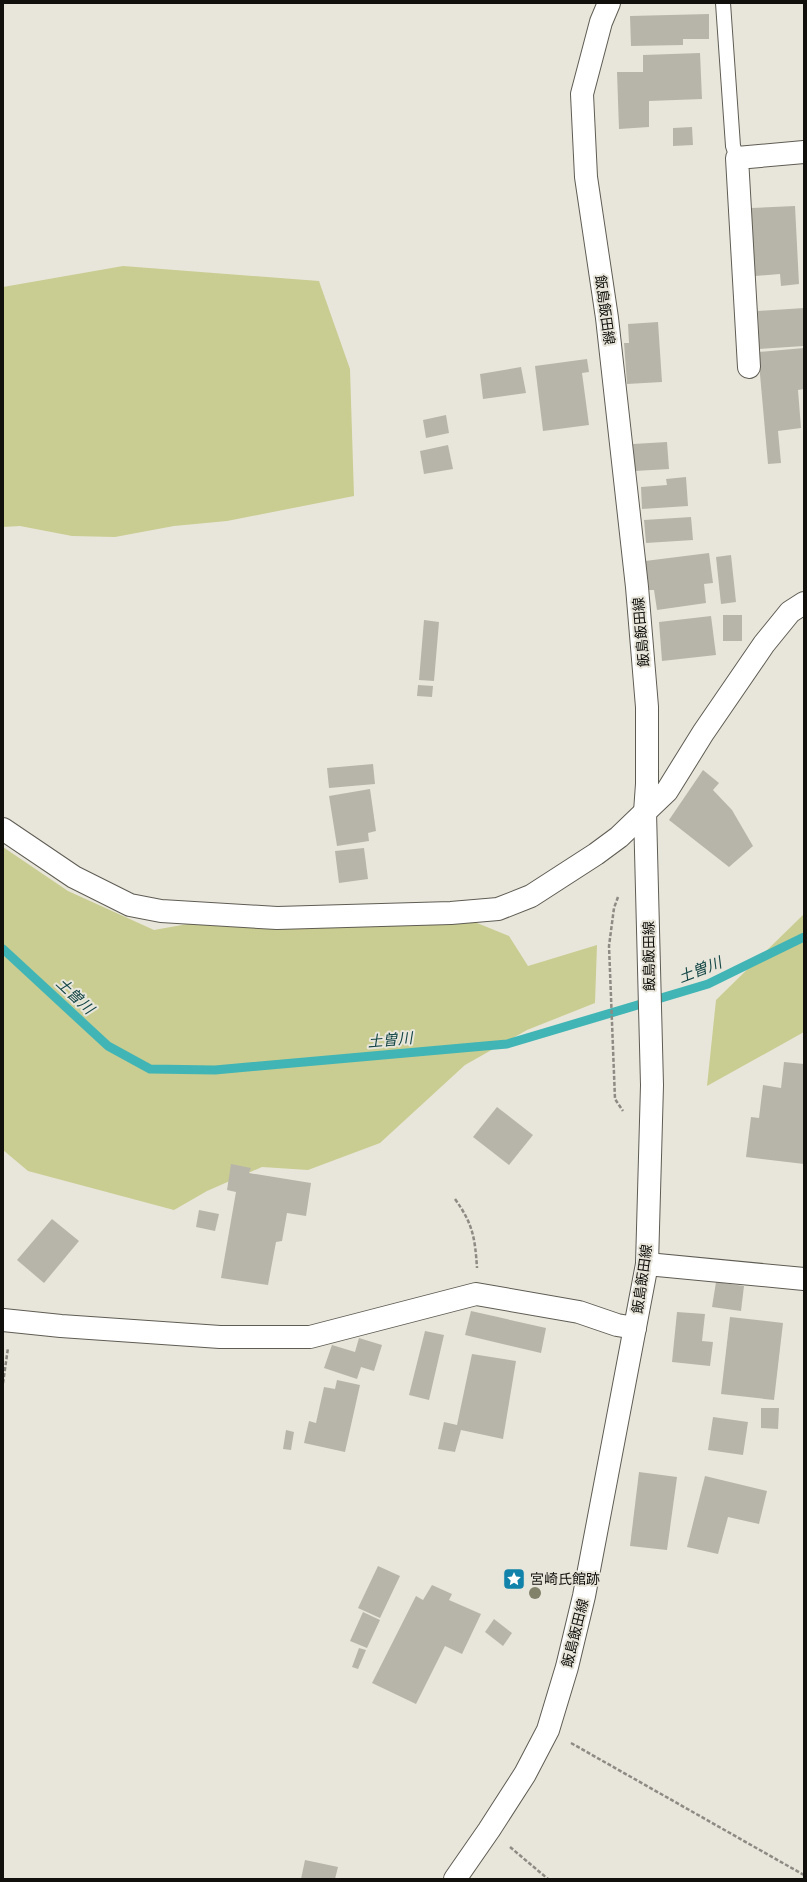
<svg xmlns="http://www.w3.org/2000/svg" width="807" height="1882" font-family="Arial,'Noto Sans JP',sans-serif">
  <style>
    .green { fill: #cacd91 }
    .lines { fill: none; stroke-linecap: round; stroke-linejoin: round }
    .stream { stroke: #41b5b5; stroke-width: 9 }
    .building { fill: #b7b5aa }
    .service-casing { stroke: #5f5c53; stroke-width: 16 }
    .minor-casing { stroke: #5f5c53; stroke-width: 24 }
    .tertiary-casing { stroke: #5f5c53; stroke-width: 24 }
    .primary-casing { stroke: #5f5c53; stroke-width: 24 }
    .path { stroke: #8d8b83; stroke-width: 2.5; stroke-dasharray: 4 2; stroke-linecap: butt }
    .service { stroke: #fff; stroke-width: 14 }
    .minor { stroke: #fff; stroke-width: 22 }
    .tertiary { stroke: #fff; stroke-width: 22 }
    .primary { stroke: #fff; stroke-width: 22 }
    .tree { fill: #828169 }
    .labels { text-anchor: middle; stroke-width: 4; stroke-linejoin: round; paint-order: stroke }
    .street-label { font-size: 14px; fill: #11100c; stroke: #e8e6db }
    .poi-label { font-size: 14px; fill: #11100c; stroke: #e8e6db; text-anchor: start }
    .water-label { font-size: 15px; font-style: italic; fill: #134646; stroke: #e8e6db }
  </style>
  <rect width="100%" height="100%" fill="#e8e6db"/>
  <g class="green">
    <polygon points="123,266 319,281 350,369 354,496 227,521 174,526 115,537 72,536 20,526 3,527 3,287"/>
    <polygon points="3,847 68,891 154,930 271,909 381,921 477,923 509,936 528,966 597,945 595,1003 527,1030 465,1065 380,1143 308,1170 262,1167 207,1191 174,1210 28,1171 3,1150"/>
    <polygon points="804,914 804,1032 707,1086 716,1000"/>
  </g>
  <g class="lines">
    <polyline class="stream" points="3,949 108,1046 150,1069 215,1070 507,1044 708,984 804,937"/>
  </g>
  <g class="building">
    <polygon points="709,14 709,39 683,39 683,45 631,46 630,16"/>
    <polygon points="700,53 702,99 649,101 649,127 619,129 617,72 643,72 643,55"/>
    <polygon points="692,127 693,145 673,146 673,128"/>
    <polygon points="795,206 799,284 781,286 780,274 755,276 751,208"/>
    <polygon points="804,308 804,346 759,349 758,311"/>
    <polygon points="658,322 662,382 627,384 624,343 629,343 628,324"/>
    <polygon points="804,348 804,389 798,390 801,428 778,431 781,463 768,464 758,352"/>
    <polygon points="587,359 589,372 582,373 589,425 543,431 535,366"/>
    <polygon points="521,367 526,393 483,399 480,374"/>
    <polygon points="446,415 449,433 426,438 423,420"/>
    <polygon points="667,442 669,469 635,471 633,444"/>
    <polygon points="448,445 453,469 424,474 420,451"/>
    <polygon points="686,477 688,506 642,509 641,487 667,485 666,479"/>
    <polygon points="691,517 693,540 646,543 644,520"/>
    <polygon points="709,553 713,583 704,584 706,603 657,610 654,590 649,590 645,561"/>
    <polygon points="731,555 736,602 721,604 716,557"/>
    <rect x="723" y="615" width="19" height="26"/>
    <polygon points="711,616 716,655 662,661 659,622"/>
    <polygon points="424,620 439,622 434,681 419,680"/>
    <polygon points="418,685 433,686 432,697 417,696"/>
    <polygon points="373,764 375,784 329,788 327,768"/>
    <polygon points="703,770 719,783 713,790 732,810 753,846 729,867 669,820"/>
    <polygon points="370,789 376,831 368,833 369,841 337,846 329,796"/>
    <polygon points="364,848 368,879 339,883 335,851"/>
    <polygon points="784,1062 804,1064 804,1164 746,1157 751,1117 759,1118 763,1085 781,1088"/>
    <polygon points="497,1107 533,1135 509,1165 473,1137"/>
    <polygon points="231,1164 251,1168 249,1173 311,1183 306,1216 287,1213 282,1241 276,1242 268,1285 221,1278 236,1192 227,1190"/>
    <polygon points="199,1210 219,1214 215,1231 196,1227"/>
    <polygon points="52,1219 79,1241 44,1283 17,1260"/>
    <polygon points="716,1282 744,1286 741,1311 712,1307"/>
    <polygon points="471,1311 546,1328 541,1353 465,1335"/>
    <polygon points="677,1312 705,1314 702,1341 713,1342 710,1366 672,1362"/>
    <polygon points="730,1317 783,1323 774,1400 721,1394"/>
    <polygon points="425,1331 444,1335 429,1400 409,1395"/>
    <polygon points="359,1338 382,1345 374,1371 361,1367 357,1379 324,1368 332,1345 355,1352"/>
    <polygon points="472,1354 516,1361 503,1439 461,1430 455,1452 438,1449 444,1422 457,1425"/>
    <polygon points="337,1380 360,1385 345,1452 304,1443 309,1421 316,1423 324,1387 335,1389"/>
    <polygon points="761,1408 779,1408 778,1429 761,1428"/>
    <polygon points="713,1417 748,1422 743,1455 708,1450"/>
    <polygon points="286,1430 294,1432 291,1450 283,1449"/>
    <polygon points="639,1472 677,1477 667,1550 630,1546"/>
    <polygon points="705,1476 767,1491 759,1524 728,1517 718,1554 687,1547"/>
    <polygon points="378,1566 400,1576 380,1618 358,1608"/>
    <polygon points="432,1585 452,1594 449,1600 481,1614 462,1654 445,1646 416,1704 372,1683 416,1596 423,1600"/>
    <polygon points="363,1612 380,1620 367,1648 350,1641"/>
    <polygon points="494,1619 512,1633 503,1646 485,1632"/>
    <polygon points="359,1648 366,1650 358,1669 352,1667"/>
    <polygon points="305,1860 338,1867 335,1879 301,1879"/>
  </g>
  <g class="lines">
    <g class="service-casing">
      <polyline id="service" points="723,3 733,146 737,158"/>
    </g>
    <g class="minor-casing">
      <g id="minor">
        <polyline points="749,367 737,158 804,152"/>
        <polyline points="3,829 74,877 130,905 161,911 277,918 451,913 498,909 531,896 596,854 619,837 645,812"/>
        <polyline points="647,1264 804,1279"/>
        <polyline points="3,1320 61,1326 220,1337 310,1337 476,1294 579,1312 617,1325 635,1328"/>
      </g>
    </g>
    <g class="tertiary-casing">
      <polyline id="tertiary" points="645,812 667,791 703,733 764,644 790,612 804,603"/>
    </g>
    <g class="primary-casing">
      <polyline id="primary" points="455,1879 489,1830 525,1774 548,1730 567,1667 584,1596 647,1264 652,1085 645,812 647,784 647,707 637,587 607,318 586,177 582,94 601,22 609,3"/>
    </g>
    <g class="path">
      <polyline points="618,897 614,908 609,946 615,1099 623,1111"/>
      <path d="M455,1199C473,1224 475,1238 477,1268"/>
      <polyline points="3,1383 8,1348"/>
      <polyline points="571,1743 804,1875"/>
      <polyline points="510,1847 548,1879"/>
    </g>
    <use href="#service" class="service"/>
    <use href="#minor" class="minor"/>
    <use href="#tertiary" class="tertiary"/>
    <use href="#primary" class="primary"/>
  </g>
  <circle class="tree" cx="535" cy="1593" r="6"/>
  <defs>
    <g id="sight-square" transform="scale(1.15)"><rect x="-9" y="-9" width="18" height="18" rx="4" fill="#1182a9" stroke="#e8e6db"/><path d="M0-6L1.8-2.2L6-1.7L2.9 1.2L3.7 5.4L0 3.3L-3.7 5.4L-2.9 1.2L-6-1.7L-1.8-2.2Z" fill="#fff"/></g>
  </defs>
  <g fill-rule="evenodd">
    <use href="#sight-square" x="514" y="1579"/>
  </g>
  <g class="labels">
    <g class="street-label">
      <text transform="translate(605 310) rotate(82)" y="5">飯島飯田線</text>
      <text transform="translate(641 632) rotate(-95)" y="5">飯島飯田線</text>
      <text transform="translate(649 956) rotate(-91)" y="5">飯島飯田線</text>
      <text transform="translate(642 1279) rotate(-82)" y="5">飯島飯田線</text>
      <text transform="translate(575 1633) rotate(-76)" y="5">飯島飯田線</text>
    </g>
    <g class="poi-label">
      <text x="530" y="1584">宮崎氏館跡</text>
    </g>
    <g class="water-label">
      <text transform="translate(700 970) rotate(-21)" y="5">土曽川</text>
      <text transform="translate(75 996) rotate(43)" y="5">土曽川</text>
      <text transform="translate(390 1040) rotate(-5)" y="5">土曽川</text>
    </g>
  </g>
  <rect width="807" height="1882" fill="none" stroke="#11100c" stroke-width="8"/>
</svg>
